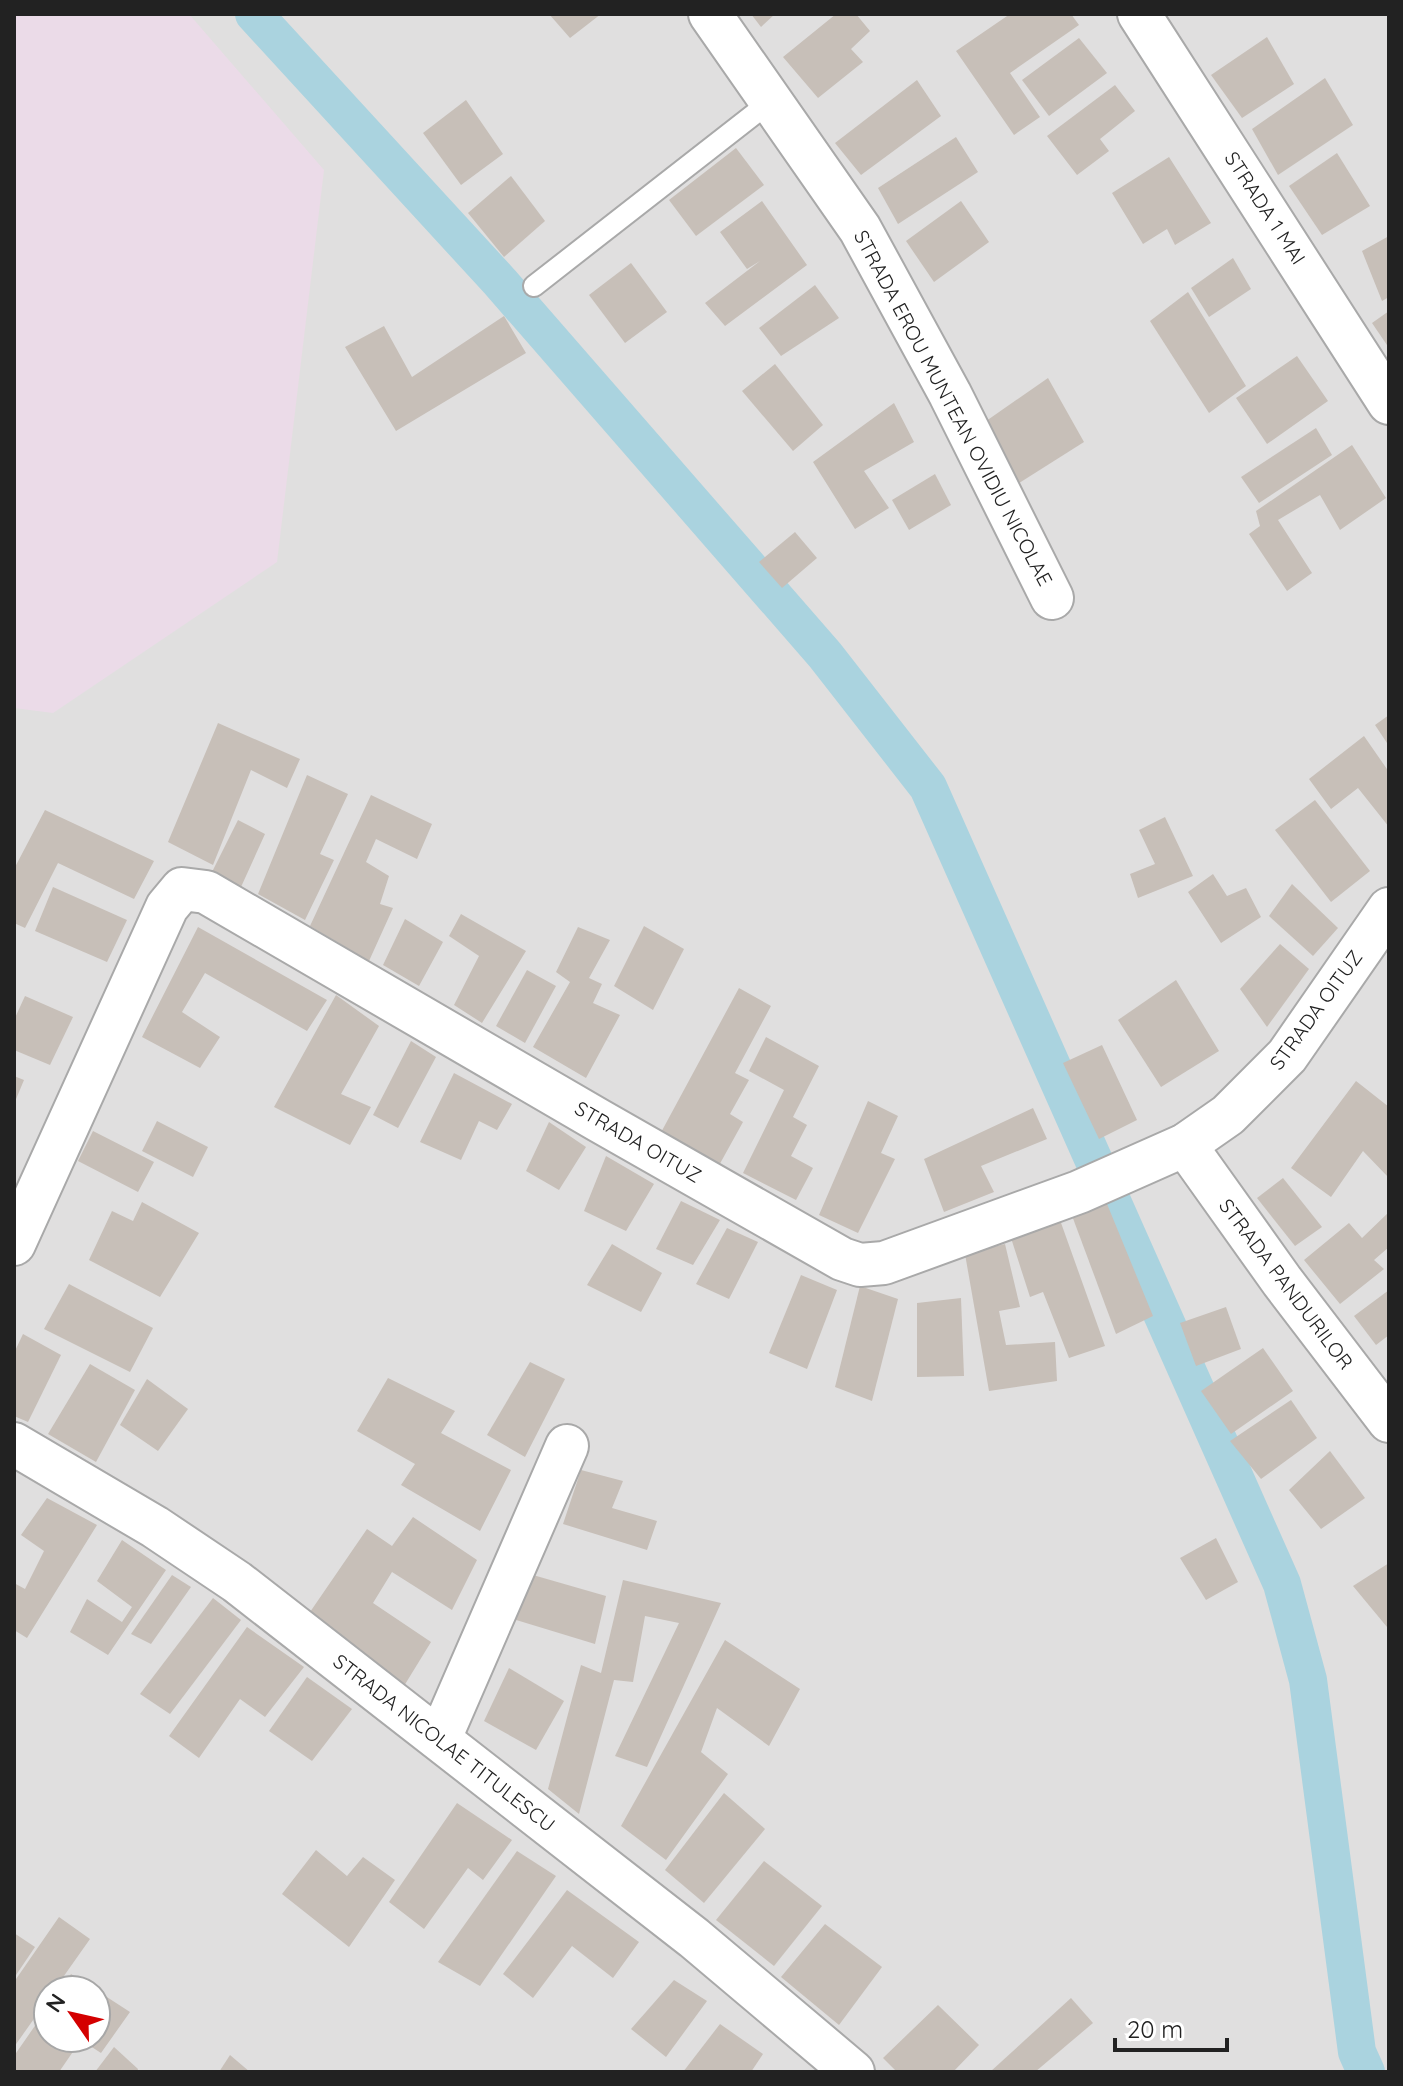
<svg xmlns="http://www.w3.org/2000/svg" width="1403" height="2086" font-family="Quicksand,sans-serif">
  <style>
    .residential { fill: #e0dfdf; fill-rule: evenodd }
    .industrial { fill: #ebdbe8 }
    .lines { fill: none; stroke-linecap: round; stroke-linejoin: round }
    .canal { stroke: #aad3df; stroke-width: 38 }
    .building { fill: #c7bfb8 }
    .service-casing { stroke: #a9a9a9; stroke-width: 24 }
    .minor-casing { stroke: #a9a9a9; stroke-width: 46 }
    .service { stroke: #fff; stroke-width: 20 }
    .minor { stroke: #fff; stroke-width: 42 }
    .labels { text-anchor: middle; stroke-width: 6; stroke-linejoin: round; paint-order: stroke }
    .street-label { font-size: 20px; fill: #222; stroke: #fff }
  </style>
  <rect width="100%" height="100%" fill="#f2efe9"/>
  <path class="residential" d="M14,14H1389V2072H14ZM48,1990H96V2038H48Z"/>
  <polygon class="industrial" points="14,14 189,14 324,170 277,562 53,713 14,708"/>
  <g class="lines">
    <polyline class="canal" points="254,14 500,282 825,655 928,787 1282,1584 1308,1680 1357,2052 1366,2072"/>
  </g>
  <g class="building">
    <polygon points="549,14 601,14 570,38"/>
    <polygon points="751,14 775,14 761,27"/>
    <polygon points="836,14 856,14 870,31 851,49 863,62 818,98 783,57"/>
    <polygon points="1010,14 1071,14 1079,25 1010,73 1040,117 1014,135 956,51"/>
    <polygon points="1267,37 1294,84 1242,118 1211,75"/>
    <polygon points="1079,38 1107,73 1049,116 1022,80"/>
    <polygon points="1325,78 1353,125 1278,175 1252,129"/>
    <polygon points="917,80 941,116 861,175 835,143"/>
    <polygon points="1115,85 1135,111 1100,139 1109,151 1077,175 1047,136"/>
    <polygon points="466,100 503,154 461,185 423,133"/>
    <polygon points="956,137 978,172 898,224 878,188"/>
    <polygon points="736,148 764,185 696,236 669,200"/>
    <polygon points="1337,153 1370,206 1322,235 1289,186"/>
    <polygon points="1169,157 1211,223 1175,245 1167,229 1143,244 1112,193"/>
    <polygon points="511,176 545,221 504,257 468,213"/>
    <polygon points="762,201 807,265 725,326 705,303 760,261 747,269 720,232"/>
    <polygon points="961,201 989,242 934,282 906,241"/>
    <polygon points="1389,236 1389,297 1382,301 1362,251"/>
    <polygon points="1233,258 1251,289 1209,317 1191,288"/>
    <polygon points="631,263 667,312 625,343 589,295"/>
    <polygon points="815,285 839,318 781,356 759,328"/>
    <polygon points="1188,292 1246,386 1209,413 1150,321"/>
    <polygon points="1389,311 1389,348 1372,323"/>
    <polygon points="504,316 526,353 396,431 345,347 384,326 412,377"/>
    <polygon points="1297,356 1328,401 1267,444 1236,398"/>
    <polygon points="775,364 823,425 793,451 742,391"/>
    <polygon points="1048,378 1084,442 1013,487 979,426"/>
    <polygon points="894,403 914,442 864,471 889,508 855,529 813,462"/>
    <polygon points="1316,428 1332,455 1259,503 1241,477"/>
    <polygon points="1352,445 1386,498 1340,530 1320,495 1278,520 1312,573 1287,591 1249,534 1260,526 1256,511"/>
    <polygon points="935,474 951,505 909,530 892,500"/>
    <polygon points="795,532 817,558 782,588 759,562"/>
    <polygon points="1389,715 1389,746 1375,725"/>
    <polygon points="218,723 300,759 287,788 251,770 213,865 168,842"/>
    <polygon points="1364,736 1389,772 1389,827 1358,788 1331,809 1309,779"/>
    <polygon points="307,775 348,794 320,854 334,860 305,920 258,894"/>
    <polygon points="371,795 432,824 417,859 376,839 366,862 389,876 380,904 393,908 369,961 310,926"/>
    <polygon points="1315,800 1370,871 1331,902 1275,830"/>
    <polygon points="45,810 154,861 134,899 58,863 25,928 14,923 14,869"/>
    <polygon points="1165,817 1193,876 1138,898 1130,874 1155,864 1139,830"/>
    <polygon points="238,820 265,834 241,887 212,872"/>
    <polygon points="1213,874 1227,896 1246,888 1261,917 1221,943 1188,892"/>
    <polygon points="1292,884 1338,928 1313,956 1269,916"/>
    <polygon points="53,887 127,920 107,962 35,931"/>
    <polygon points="461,914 526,951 482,1023 454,1005 479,956 449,936"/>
    <polygon points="405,919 443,942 419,986 383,965"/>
    <polygon points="644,926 684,949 653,1010 614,986"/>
    <polygon points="198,927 327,1000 307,1031 205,973 182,1012 220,1037 200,1068 142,1037"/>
    <polygon points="578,927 610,940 589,978 602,984 593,1003 620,1015 586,1078 533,1047 570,982 556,972"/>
    <polygon points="1280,944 1309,969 1267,1027 1240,989"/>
    <polygon points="527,970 556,986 525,1043 496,1026"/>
    <polygon points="1176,980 1219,1051 1161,1087 1118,1020"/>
    <polygon points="739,988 771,1006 735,1073 749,1080 730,1114 743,1122 717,1169 658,1138"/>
    <polygon points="336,995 379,1026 341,1094 371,1107 350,1145 274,1107"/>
    <polygon points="25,996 73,1017 50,1065 14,1050 14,1020"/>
    <polygon points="766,1037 819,1066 793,1117 807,1125 791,1156 813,1168 796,1200 743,1173 784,1090 749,1071"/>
    <polygon points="411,1041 436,1057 398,1128 373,1115"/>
    <polygon points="1102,1045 1137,1120 1099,1139 1063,1063"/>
    <polygon points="454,1073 512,1104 497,1130 479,1121 461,1160 420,1142"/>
    <polygon points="14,1076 24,1080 14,1104"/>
    <polygon points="1356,1081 1389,1107 1389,1178 1363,1151 1331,1197 1291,1168"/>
    <polygon points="868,1101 898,1116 881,1153 895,1159 858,1233 819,1215"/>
    <polygon points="1033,1108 1047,1139 981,1166 994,1192 944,1212 924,1159"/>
    <polygon points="157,1121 208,1147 193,1177 142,1151"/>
    <polygon points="549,1122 586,1147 559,1190 526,1171"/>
    <polygon points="93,1131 154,1162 138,1192 78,1161"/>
    <polygon points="606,1156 654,1184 626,1231 584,1211"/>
    <polygon points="1283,1178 1322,1227 1295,1246 1257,1198"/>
    <polygon points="1105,1199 1153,1316 1116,1334 1071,1213"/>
    <polygon points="681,1201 720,1220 693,1265 656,1249"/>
    <polygon points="142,1202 199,1233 160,1297 89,1260 112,1211 133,1221"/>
    <polygon points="1389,1212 1389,1247 1374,1260 1384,1269 1340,1304 1304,1260 1349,1223 1362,1238"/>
    <polygon points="1060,1220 1105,1346 1069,1358 1043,1292 1030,1297 1011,1238"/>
    <polygon points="727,1228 758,1242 729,1299 696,1284"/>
    <polygon points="612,1244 662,1273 641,1312 587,1285"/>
    <polygon points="1005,1244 1020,1307 999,1311 1006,1345 1055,1342 1057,1381 989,1391 965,1254"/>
    <polygon points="801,1275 837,1290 807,1369 769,1353"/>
    <polygon points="69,1284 153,1328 130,1372 44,1329"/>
    <polygon points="860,1286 898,1299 872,1401 835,1387"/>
    <polygon points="1389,1290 1389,1335 1376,1345 1354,1316"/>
    <polygon points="961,1298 964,1376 917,1377 917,1303"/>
    <polygon points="1226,1307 1241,1349 1196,1366 1180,1323"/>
    <polygon points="23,1334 61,1355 28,1422 14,1416 14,1353"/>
    <polygon points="1263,1348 1293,1391 1231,1434 1201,1391"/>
    <polygon points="530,1362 565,1379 525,1457 487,1435"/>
    <polygon points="90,1364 135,1390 96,1462 48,1434"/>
    <polygon points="388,1378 455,1411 441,1433 511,1470 480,1531 401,1485 415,1464 357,1431"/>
    <polygon points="147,1379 188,1409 158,1451 120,1425"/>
    <polygon points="1291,1400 1317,1438 1261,1479 1230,1441"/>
    <polygon points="1330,1451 1365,1498 1321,1529 1289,1490"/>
    <polygon points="581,1470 623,1481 612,1508 657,1521 647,1550 563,1524"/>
    <polygon points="47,1498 97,1525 27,1638 14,1630 14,1583 25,1589 44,1551 21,1535"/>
    <polygon points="413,1517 477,1560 452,1610 392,1572 373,1603 431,1642 404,1686 308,1615 367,1529 392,1546"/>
    <polygon points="1216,1538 1238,1582 1206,1600 1180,1558"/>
    <polygon points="122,1540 166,1570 108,1655 70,1632 87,1599 122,1622 132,1607 97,1581"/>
    <polygon points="1389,1563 1389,1626 1387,1627 1353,1586"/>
    <polygon points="526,1573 606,1596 595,1644 506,1617"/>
    <polygon points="172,1575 191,1587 151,1644 131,1634"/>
    <polygon points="623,1580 721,1603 647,1767 615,1756 679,1623 645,1616 633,1682 614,1680 579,1814 548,1789 581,1665 601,1673"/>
    <polygon points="213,1598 241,1620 170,1714 140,1694"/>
    <polygon points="247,1627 304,1667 265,1717 240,1699 199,1758 169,1736"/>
    <polygon points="725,1640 800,1689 769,1746 717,1708 701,1752 728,1774 666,1860 621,1826"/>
    <polygon points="509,1668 564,1701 536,1750 484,1721"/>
    <polygon points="307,1677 352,1709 312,1761 269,1731"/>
    <polygon points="724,1793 765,1829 704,1903 665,1870"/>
    <polygon points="457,1803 512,1840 483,1880 468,1868 424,1929 389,1902"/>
    <polygon points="316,1850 347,1876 363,1857 395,1880 349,1947 282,1894"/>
    <polygon points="517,1851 556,1876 480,1986 438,1962"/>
    <polygon points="764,1861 822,1906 774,1966 716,1920"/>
    <polygon points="567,1890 639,1942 613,1978 572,1946 533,1998 503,1974"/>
    <polygon points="59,1917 90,1939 54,1990 48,1990 48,1999 14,2047 14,1982"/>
    <polygon points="825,1924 882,1967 839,2025 781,1977"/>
    <polygon points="14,1933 35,1947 14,1978"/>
    <polygon points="71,1974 96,1990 60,1990"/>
    <polygon points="674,1980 707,2001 666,2057 631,2029"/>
    <polygon points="96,1990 130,2012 101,2053 81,2040 59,2072 14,2072 14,2056 48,2007 48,2038 96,2038"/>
    <polygon points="1071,1998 1093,2023 1035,2072 990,2072"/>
    <polygon points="938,2005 979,2045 953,2072 897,2072 883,2058"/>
    <polygon points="720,2024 763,2054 751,2072 683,2072"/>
    <polygon points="114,2047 138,2069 137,2072 95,2072"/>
    <polygon points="230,2055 250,2072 219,2072"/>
  </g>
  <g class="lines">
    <g class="service-casing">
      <polyline id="service" points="534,286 771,101"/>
    </g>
    <g class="minor-casing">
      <g id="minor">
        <polyline points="710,14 860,229 950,394 1052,598"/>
        <polyline points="1139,14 1389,403"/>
        <polyline points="1185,1145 1282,1281 1389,1421"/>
        <polyline points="14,1244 167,907 182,889 206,892 598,1120 842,1259 860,1265 884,1263 1079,1192 1185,1145 1228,1115 1287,1056 1389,909"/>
        <polyline points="14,1444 155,1527 237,1582 694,1938 853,2072"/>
        <polyline points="440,1738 567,1446"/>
      </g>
    </g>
    <use href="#service" class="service"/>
    <use href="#minor" class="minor"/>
  </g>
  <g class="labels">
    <g class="street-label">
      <text transform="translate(1265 208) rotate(57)" y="7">STRADA 1 MAI</text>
      <text transform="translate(953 408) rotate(62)" y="7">STRADA EROU MUNTEAN OVIDIU NICOLAE</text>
      <text transform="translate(1316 1010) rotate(-54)" y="7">STRADA OITUZ</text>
      <text transform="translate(638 1142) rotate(30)" y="7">STRADA OITUZ</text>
      <text transform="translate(1286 1284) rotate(53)" y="7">STRADA PANDURILOR</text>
      <text transform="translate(444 1743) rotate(38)" y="7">STRADA NICOLAE TITULESCU</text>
    </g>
  </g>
  <rect width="1403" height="2086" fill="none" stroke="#222222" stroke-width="32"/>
  <g transform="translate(72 2014) rotate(304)"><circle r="38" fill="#ffffff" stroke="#a7a7a7" stroke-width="2"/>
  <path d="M0-6L14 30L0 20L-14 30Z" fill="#d40000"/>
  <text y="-12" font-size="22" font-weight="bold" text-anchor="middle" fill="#222222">N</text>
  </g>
  <path d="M1115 2038v12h112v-12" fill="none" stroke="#222222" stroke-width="4"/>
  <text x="1127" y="2038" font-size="24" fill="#222222" stroke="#ffffff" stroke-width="6" paint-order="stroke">20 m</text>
</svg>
